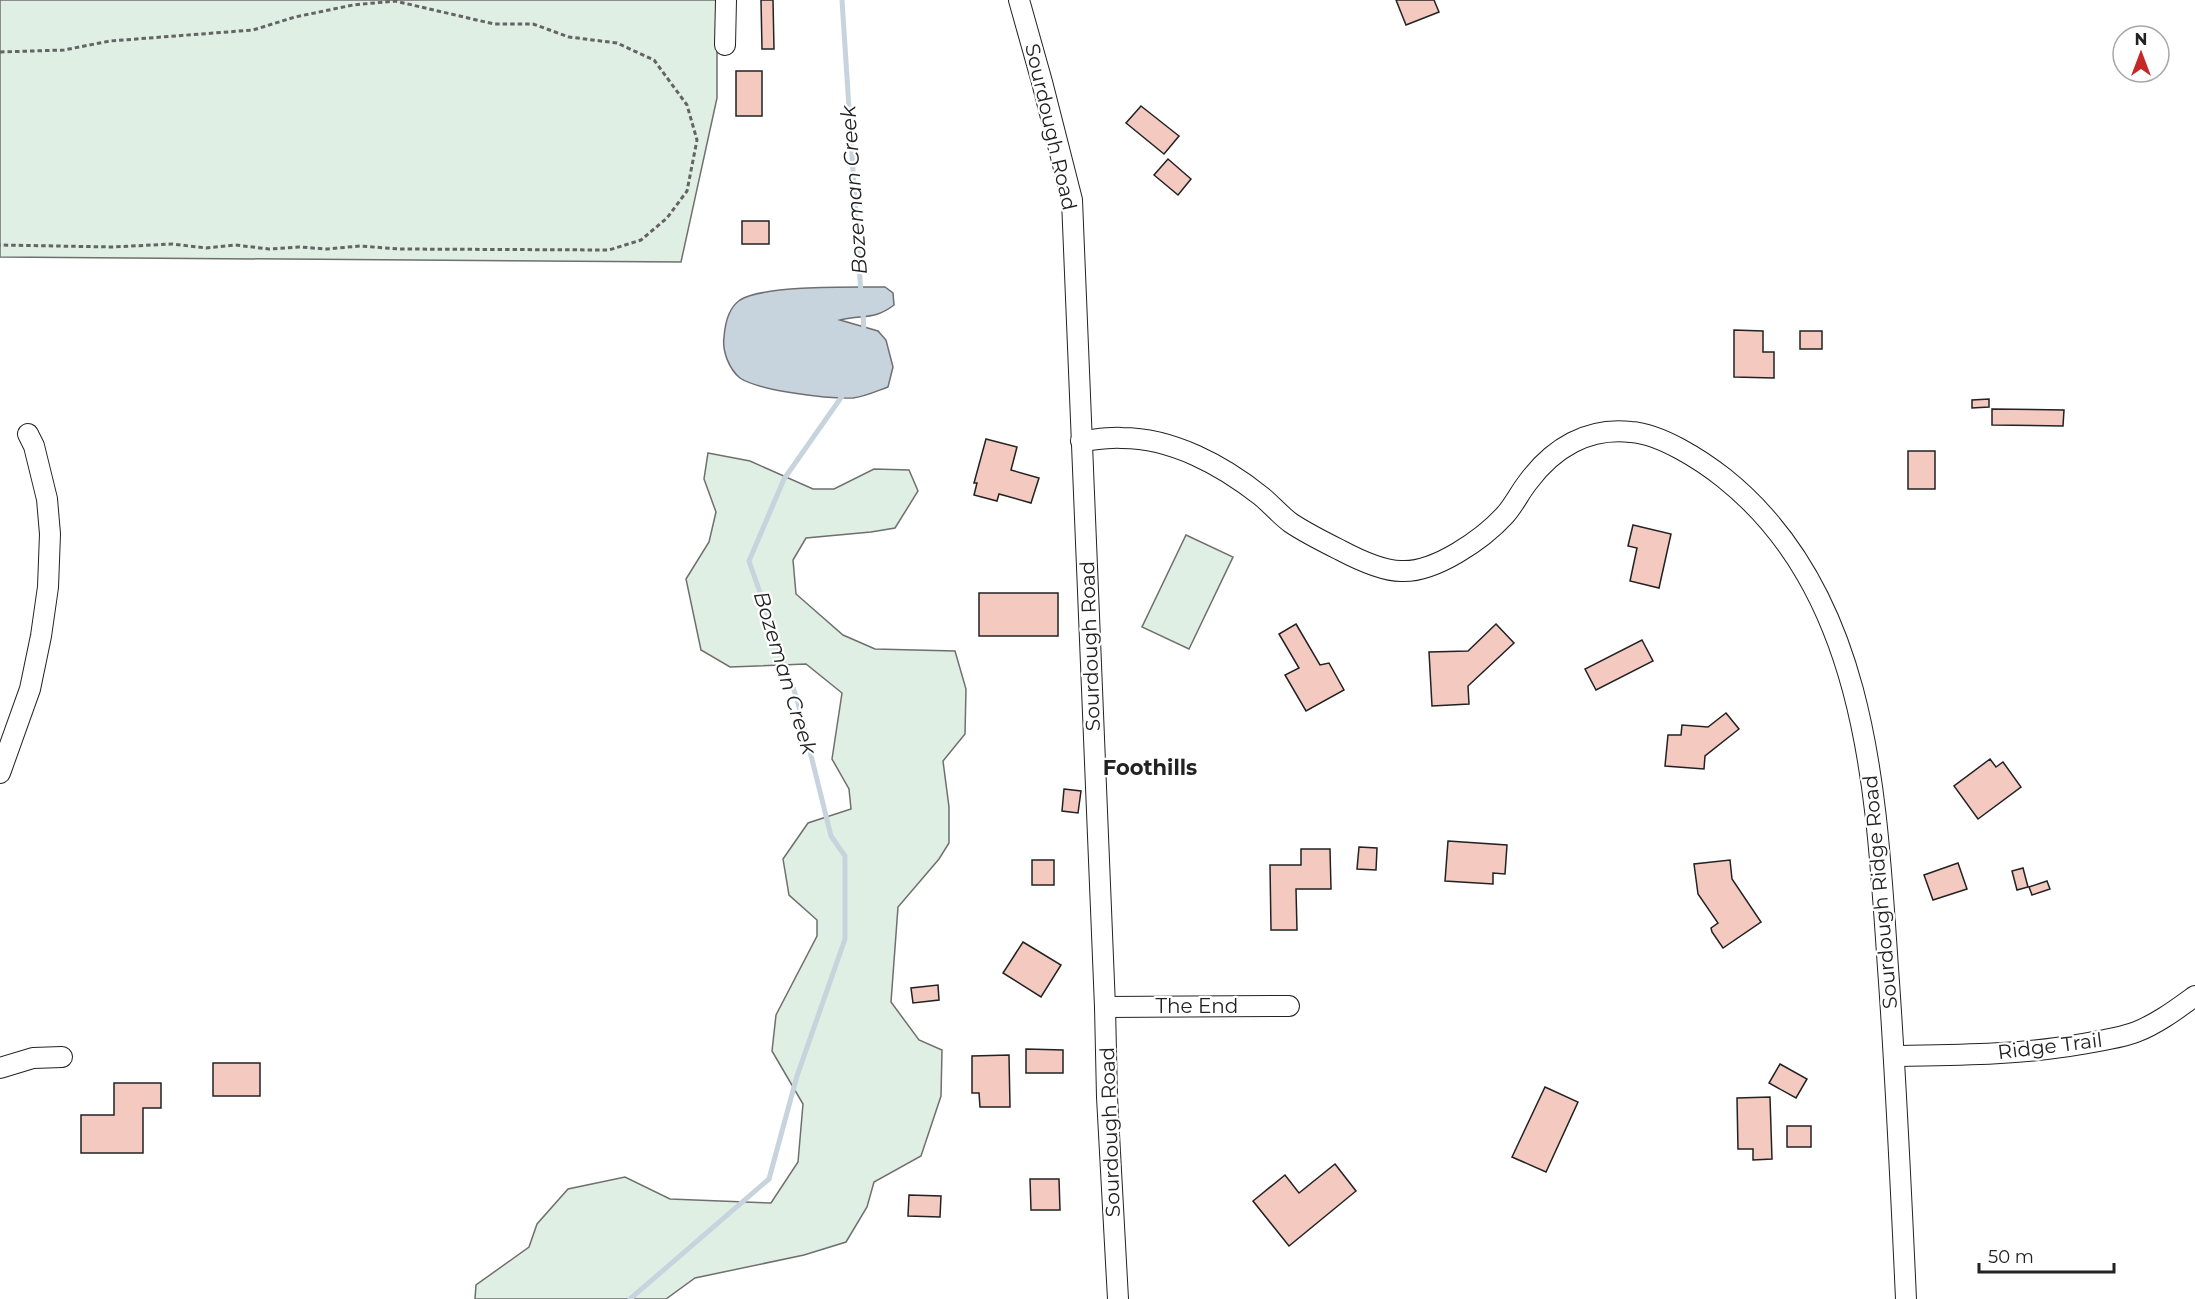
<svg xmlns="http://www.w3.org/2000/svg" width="2195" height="1299" font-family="Montserrat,sans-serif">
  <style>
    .green { fill: #e0efe3; stroke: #6f6f6f; stroke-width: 1.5 }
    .water { fill: #c7d3dd; stroke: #6f6f6f; stroke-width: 1.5 }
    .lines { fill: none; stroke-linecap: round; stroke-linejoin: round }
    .stream { stroke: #c7d3dd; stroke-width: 5 }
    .building { fill: #f3c9c0; stroke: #222; stroke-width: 1.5 }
    .minor-casing { stroke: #222; stroke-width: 22 }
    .path { stroke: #646464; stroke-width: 3; stroke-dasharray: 4.5 3; stroke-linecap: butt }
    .minor { stroke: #fff; stroke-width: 20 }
    .labels { text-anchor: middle; stroke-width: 4.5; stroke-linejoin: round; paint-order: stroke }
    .street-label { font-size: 20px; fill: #222; stroke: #fff }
    .water-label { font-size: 21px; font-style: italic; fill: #222; stroke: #fff }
    .neighbourhood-label { font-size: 21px; font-weight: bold; fill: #222; stroke: #fff }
  </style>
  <rect width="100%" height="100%" fill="#fff"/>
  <g class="green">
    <polygon points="0,0 717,0 717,98 681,262 0,257"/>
    <polygon points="708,453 750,461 813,489 834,489 874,469 909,470 918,491 895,528 871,532 806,538 793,560 796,594 843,635 875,649 955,651 966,689 965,734 943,761 949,807 949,843 939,859 898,907 891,1002 919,1040 942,1050 941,1096 921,1156 874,1182 867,1207 846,1242 804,1255 695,1278 666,1299 475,1299 476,1285 529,1247 537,1224 568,1189 625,1177 670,1199 771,1203 798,1162 803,1104 772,1051 776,1015 817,936 817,920 789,895 783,859 808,823 851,809 849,789 832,759 842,693 806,664 730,667 701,650 686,579 709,542 716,512 704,479"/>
    <polygon points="1186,535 1233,557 1189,649 1142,627"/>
  </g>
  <path class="water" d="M885,287L893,293L894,305C873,321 863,314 840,320L878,331L886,340L893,367L888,387C877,391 864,397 853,398C830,399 759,391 740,378C729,369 722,351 724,337C725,324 728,308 740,300C764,285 854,287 885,287Z"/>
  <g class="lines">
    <g class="stream">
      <polyline points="842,0 861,294"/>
      <polyline points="863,312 864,333"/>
      <polyline points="630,1299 769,1179 797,1076 845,939 845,856 831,836 797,699 749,561 784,479 845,392"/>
    </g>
  </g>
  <g class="building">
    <polygon points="761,0 773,0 774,49 762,49"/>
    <polygon points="1396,0 1434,0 1439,12 1406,25"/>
    <rect x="736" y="71" width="26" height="45"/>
    <polygon points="1141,106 1179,136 1164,154 1126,123"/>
    <polygon points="1168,159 1191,179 1178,195 1154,175"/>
    <rect x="742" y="221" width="27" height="23"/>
    <polygon points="1734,330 1763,331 1763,352 1774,352 1774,378 1734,377"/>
    <rect x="1800" y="331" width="22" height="18"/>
    <polygon points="1989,399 1989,407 1972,408 1972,400"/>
    <polygon points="1992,409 2064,410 2063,426 1992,425"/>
    <polygon points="986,439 1017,447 1011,470 1039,478 1031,503 999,494 997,501 974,495 977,483 974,483"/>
    <rect x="1908" y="451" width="27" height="38"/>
    <polygon points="1633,525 1671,534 1659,588 1630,581 1637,548 1628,546"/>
    <rect x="979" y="593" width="79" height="43"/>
    <polygon points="1296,624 1320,665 1329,663 1344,690 1306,711 1285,675 1299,668 1279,634"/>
    <polygon points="1496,624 1514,643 1468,686 1469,704 1432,706 1429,652 1468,651"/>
    <polygon points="1642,640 1653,661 1596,690 1585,669"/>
    <polygon points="1726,713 1739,729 1705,756 1704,769 1665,766 1668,735 1681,735 1682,725 1708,727"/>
    <polygon points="1990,759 1996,767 2003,762 2021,787 1978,819 1954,786"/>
    <polygon points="1064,789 1081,791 1078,813 1062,811"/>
    <polygon points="1448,841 1507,845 1505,874 1493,873 1493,884 1445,881"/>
    <polygon points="1359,847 1377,848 1376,870 1357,869"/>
    <polygon points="1301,849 1330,849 1331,889 1296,889 1297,930 1271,930 1270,865 1301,865"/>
    <rect x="1032" y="860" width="22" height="25"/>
    <polygon points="1730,860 1732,879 1761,922 1723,948 1712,932 1711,928 1718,923 1698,894 1694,864"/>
    <polygon points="1958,863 1967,889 1933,900 1924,875"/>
    <polygon points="2023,868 2028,887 2017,890 2012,871"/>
    <polygon points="2047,881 2050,889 2032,895 2029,887"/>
    <polygon points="1023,942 1061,965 1041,997 1003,973"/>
    <polygon points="938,985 939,1000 913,1003 911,988"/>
    <polygon points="1026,1049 1063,1050 1063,1073 1026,1073"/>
    <polygon points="1009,1055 1010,1107 980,1107 979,1093 972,1093 972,1056"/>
    <rect x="213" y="1063" width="47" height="33"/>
    <polygon points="1780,1064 1807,1079 1796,1098 1769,1083"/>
    <polygon points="114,1083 161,1083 161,1108 143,1108 143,1153 81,1153 81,1115 114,1115"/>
    <polygon points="1545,1087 1578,1102 1546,1172 1512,1157"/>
    <polygon points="1770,1097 1772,1159 1753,1160 1753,1149 1738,1149 1737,1098"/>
    <rect x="1787" y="1126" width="24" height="21"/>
    <polygon points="1335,1164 1356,1191 1289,1246 1253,1201 1285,1175 1299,1193"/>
    <polygon points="1030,1179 1059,1179 1060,1210 1031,1210"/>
    <polygon points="909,1195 941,1196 940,1217 908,1216"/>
  </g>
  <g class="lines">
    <g class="minor-casing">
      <g id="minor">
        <polyline points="1019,0 1042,82 1072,200 1105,1007 1107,1097 1118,1299"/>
        <polyline points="725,45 726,0"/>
        <path d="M1081,441C1094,440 1108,437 1122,438C1172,438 1222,465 1261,496C1271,504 1280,515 1291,523C1306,533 1324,542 1340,550C1357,559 1382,571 1401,571C1435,573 1483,539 1505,515C1514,505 1520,492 1528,482C1553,448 1588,427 1631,432C1661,434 1701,460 1724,478C1870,595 1876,797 1888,968C1896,1078 1901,1189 1906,1299"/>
        <polyline points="0,773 30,689 41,636 48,587 50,534 47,499 34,446 28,434"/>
        <polyline points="1105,1007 1289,1006"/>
        <path d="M1894,1056C1957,1055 2020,1055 2082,1044C2100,1041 2120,1038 2136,1032C2157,1024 2177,1009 2195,996"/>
        <polyline points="0,1068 33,1058 62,1057"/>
      </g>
    </g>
    <polyline class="path" points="0,52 64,50 110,41 253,30 295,17 353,5 395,1 494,24 533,24 569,37 617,43 654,60 687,105 697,140 687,191 667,218 641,240 609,250 399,249 360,246 327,249 299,247 269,249 235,245 206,248 172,244 113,247 0,245"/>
    <use href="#minor" class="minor"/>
  </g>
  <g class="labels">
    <g class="street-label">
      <text transform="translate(1051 127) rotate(77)" y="7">Sourdough Road</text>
      <text transform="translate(1090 646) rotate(-92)" y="7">Sourdough Road</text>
      <text transform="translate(1880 892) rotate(-95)" y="7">Sourdough Ridge Road</text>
      <text x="1197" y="1013">The End</text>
      <text transform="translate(2050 1046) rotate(-7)" y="7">Ridge Trail</text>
      <text transform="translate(1110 1132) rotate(-92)" y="7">Sourdough Road</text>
    </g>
    <g class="water-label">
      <text transform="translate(854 190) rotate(-94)" y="7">Bozeman Creek</text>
      <text transform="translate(785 673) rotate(73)" y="7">Bozeman Creek</text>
    </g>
    <g class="neighbourhood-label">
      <text x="1150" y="775">Foothills</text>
    </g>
  </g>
  <g transform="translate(2141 54)"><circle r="28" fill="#ffffff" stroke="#a7a7a7" stroke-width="1.5"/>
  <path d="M0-4.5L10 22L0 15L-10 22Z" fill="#c62828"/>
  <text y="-9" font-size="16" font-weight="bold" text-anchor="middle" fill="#222222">N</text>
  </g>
  <path d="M1979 1263v9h135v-9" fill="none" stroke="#222222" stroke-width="3"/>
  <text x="1988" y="1263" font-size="18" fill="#222222" stroke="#ffffff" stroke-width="4.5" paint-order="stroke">50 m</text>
</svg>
